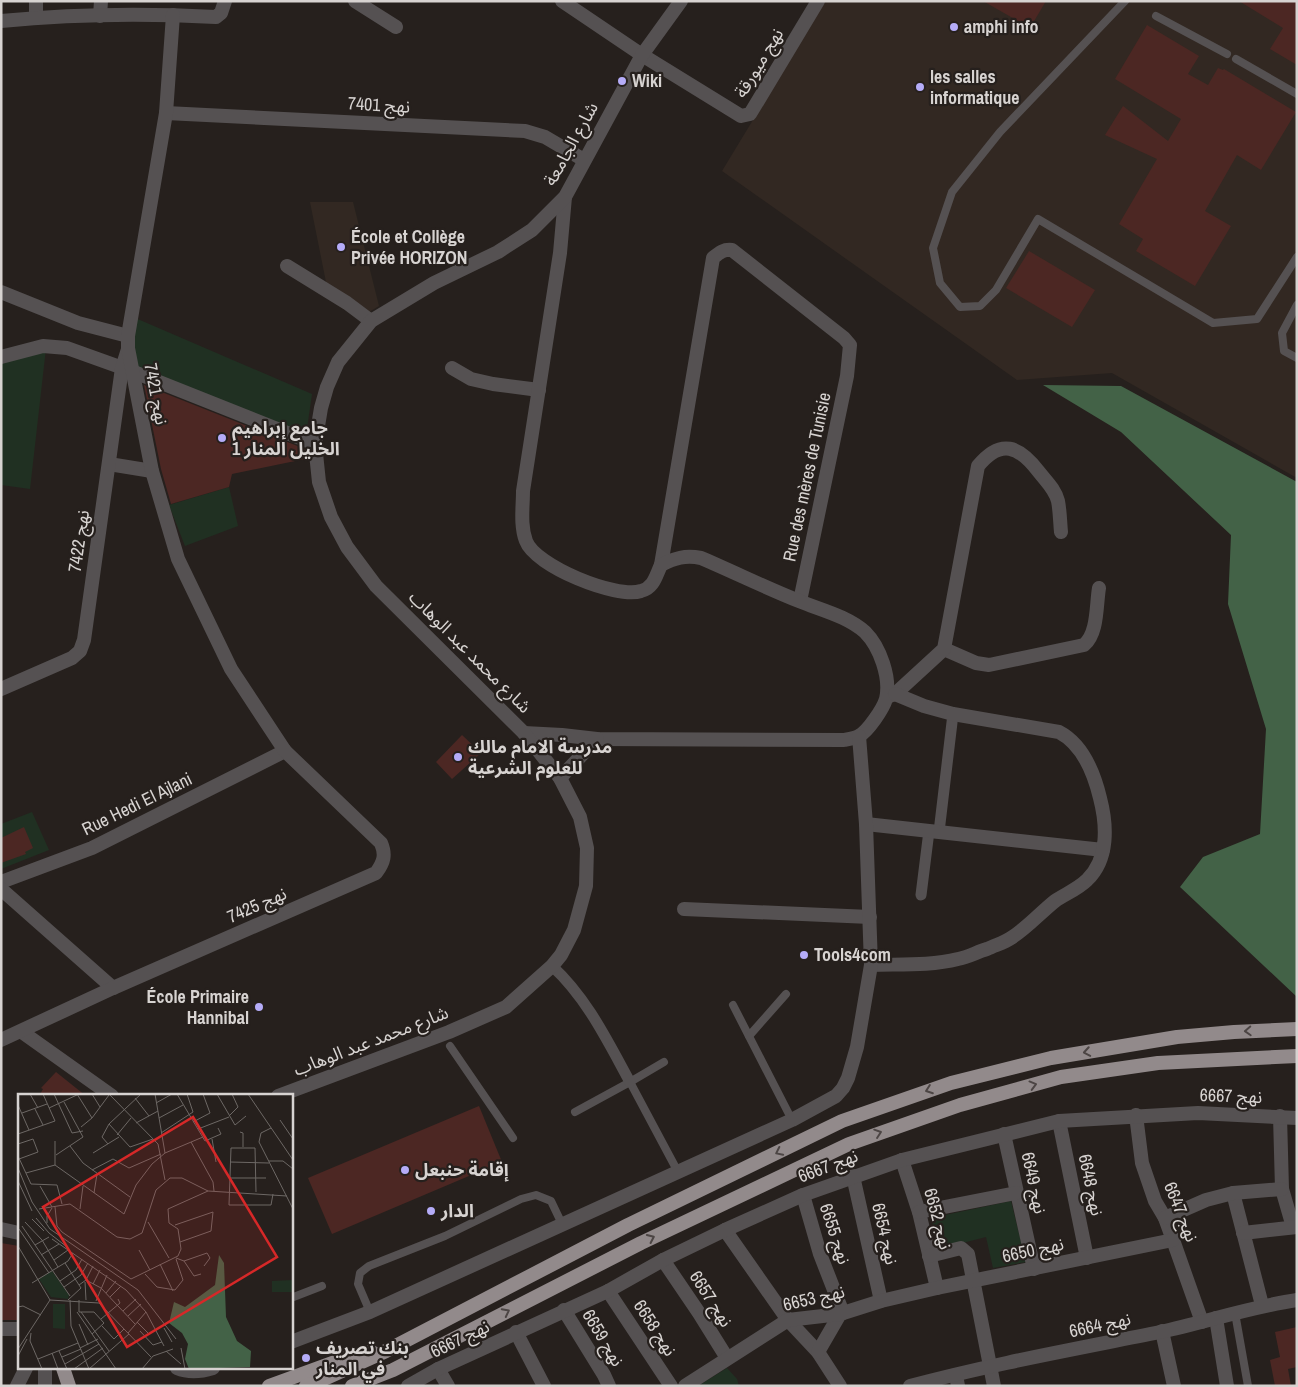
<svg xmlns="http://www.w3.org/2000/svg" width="1298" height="1387" font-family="'Archivo Narrow','Noto Sans Arabic',sans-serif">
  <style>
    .built { fill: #322822 }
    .green { fill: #203022 }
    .forest { fill: #436247 }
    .building { fill: #4c2723 }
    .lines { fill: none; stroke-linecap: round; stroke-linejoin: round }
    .service { stroke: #555152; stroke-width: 8 }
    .pedestrian { stroke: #555152; stroke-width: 11 }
    .minor { stroke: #555152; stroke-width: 14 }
    .tertiary { stroke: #555152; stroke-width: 14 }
    .trunk { stroke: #928a8b; stroke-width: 14 }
    .oneway { stroke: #4c4544 }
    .poi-dot { fill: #b5acf8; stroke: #26201d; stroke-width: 2 }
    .labels { text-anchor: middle; stroke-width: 4.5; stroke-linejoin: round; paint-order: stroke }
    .poi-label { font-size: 18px; font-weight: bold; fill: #d7d3d1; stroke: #26201d; text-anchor: start }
    .street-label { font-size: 18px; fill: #d7d3d1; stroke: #26201d }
    .inset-road { fill: none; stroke: #6d6865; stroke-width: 1 }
    .view { fill: #d62828; fill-opacity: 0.15; stroke: #d62828; stroke-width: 2.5 }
    .inset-edge { fill: none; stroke: #d7d3d1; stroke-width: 2.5 }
  </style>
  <rect width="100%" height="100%" fill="#26201d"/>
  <g class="built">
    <polygon points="825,1 1297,1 1297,478 1112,373 1017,380 722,171"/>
    <polygon points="310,202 353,202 379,306 364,315 328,292"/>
  </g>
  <g class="green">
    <polygon points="133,317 312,394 305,442 138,376 131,343"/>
    <polygon points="46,348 30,489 1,485 1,359"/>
    <polygon points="229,487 238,526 185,546 169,505"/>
    <polygon points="32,812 49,850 1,869 1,824"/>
    <polygon points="1011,1201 1026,1262 993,1268 986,1237 939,1249 931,1218"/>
    <polygon points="727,1368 737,1379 739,1386 698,1386"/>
  </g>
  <polygon class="forest" points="1043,385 1121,386 1297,482 1297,997 1180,887 1203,857 1260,834 1266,729 1228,604 1231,535 1121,432"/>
  <g class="building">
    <polygon points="983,1 1046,1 1030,28"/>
    <polygon points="1239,1 1297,1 1297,65 1270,49 1283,28"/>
    <polygon points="1147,25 1199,56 1188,74 1208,85 1218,68 1223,70 1224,69 1296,112 1261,170 1237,155 1205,211 1231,226 1195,286 1136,251 1143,239 1119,224 1157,159 1105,135 1123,106 1168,141 1181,119 1115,79"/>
    <polygon points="1029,251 1095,290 1072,327 1006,288"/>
    <polygon points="144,385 305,449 305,459 232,474 229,487 171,504 161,469"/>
    <polygon points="462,735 481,753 452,779 436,762"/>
    <polygon points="24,827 33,848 25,852 26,854 1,863 1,838"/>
    <polygon points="56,1072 86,1096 39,1096 43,1089 41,1088"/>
    <polygon points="479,1106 502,1162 332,1234 308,1178"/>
    <polygon points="1,1243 19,1246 17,1289 19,1320 1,1320"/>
    <polygon points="1297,1327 1297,1367 1288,1369 1291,1386 1275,1386 1270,1360 1280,1357 1275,1332"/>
  </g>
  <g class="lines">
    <g class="service">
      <polyline points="1125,1 1000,132 952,192 933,248 940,283 960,307 980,306 996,290 1038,219 1213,323 1257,319 1297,257"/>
      <polyline points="1156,16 1227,54"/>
      <polyline points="1236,59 1297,94"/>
      <polyline points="1297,305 1282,333 1284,351 1297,358"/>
      <polyline points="733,1005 792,1120"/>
      <polyline points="749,1036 786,994"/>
      <polyline points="450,1046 513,1138"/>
      <polyline points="630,1082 664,1062"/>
      <polyline points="575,1112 630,1082 678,1172"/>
      <polyline points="291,1298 322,1286"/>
      <polyline points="370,1312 358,1284 360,1273 369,1266 445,1236 521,1199 536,1195 551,1201 562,1224"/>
      <polyline points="1235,1313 1248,1386"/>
    </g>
    <g class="pedestrian">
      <polyline points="939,832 953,714"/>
      <polyline points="921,895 929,831"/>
      <path d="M552,966C587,998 608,1042 630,1082"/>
    </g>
    <g class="minor">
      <polyline points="355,1 396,27"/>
      <polyline points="562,1 642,55 741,116 750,114 818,1"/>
      <polyline points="100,16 101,1"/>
      <polyline points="36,18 36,1"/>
      <path d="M1,21C72,14 145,13 216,17L221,13L225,1"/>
      <polyline points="166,113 525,131 545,137 584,160"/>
      <polyline points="287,266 347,303 371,321"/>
      <polyline points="1,292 78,323 128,336"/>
      <polyline points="1,357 43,346 67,348 134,372 315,444"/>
      <polyline points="452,368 471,379 493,384 539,390"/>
      <polyline points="109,464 152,471"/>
      <path d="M661,565L713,258C719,253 723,249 732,250L844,338L850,345L847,376L800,601"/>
      <path d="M944,649L976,663L989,665L1084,645C1098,633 1096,606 1099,588"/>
      <polyline points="1,689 72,658 80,651 84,640 122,368 128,349"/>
      <path d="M887,697L895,694L944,649L978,466C1001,438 1019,446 1039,472C1046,481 1055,489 1058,501C1060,511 1060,522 1061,532"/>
      <path d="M524,733L562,735L597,739L844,740C849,739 855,738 859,736C868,731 883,709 886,699C891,678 880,647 865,632C847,616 821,610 799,601C766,588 734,572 701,558C685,555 675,558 661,565C656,575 654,588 641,591C616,599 535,566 526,541C520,525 523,507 523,491L560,253L565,197"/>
      <polyline points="560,778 597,739"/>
      <polyline points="866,824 1103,850"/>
      <polyline points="1,882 92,848 285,751"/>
      <polyline points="1,889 113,988"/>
      <polyline points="684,909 870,917"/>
      <path d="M871,965C900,964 930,966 958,959C968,957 977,952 987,949C995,945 1004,943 1011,938C1027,928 1040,913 1055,901C1065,894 1078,889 1087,880C1109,859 1107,825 1100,798C1094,773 1082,744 1059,732L953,714L924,706L895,694"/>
      <polyline points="22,1032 112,1096"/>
      <path d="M1,1040L113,988L376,873C384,862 386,855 381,843L285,751L231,669L178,559L152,471L128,348V336L166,113L173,15"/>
      <polyline points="1136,1115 1142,1163 1155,1201 1165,1218 1173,1240 1202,1322"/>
      <polyline points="1280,1116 1282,1189 1293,1227"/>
      <polyline points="1059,1121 1087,1258"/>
      <polyline points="1004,1134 1034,1269"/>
      <polyline points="902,1160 919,1212 937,1288"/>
      <polyline points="853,1176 881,1301"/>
      <polyline points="1233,1193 1262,1305"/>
      <polyline points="803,1195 820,1254 843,1313"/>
      <polyline points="919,1212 1016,1193"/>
      <polyline points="1165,1218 1206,1200 1233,1193 1282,1189"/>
      <polyline points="1,1229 19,1233"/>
      <polyline points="725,1230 788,1320 818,1352 840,1386"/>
      <polyline points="1243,1233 1297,1227"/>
      <polyline points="929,1256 961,1248 968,1254 994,1386"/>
      <polyline points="663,1260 699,1313 727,1358"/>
      <polyline points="608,1291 671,1386"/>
      <polyline points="564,1310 604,1375 609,1386"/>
      <polyline points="1216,1318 1227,1386"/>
      <polyline points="1,1329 19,1329"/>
      <polyline points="1162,1331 1174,1386"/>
      <polyline points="516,1332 544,1386"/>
      <polyline points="291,1342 370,1312 792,1120 836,1096 843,1088 848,1078 857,1047 871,965 866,824 859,736"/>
      <polyline points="818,1352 840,1314"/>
      <path d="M177,1368C189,1373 200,1372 213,1368"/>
      <polyline points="438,1369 448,1386"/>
      <polyline points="956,1375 958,1386"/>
      <polyline points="408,1386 438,1369 608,1291 663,1260 725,1230 803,1195 902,1160 1059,1121 1198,1113 1297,1118"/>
      <polyline points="685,1386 788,1320 840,1314 881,1301 937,1288 1173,1240"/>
    </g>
    <g class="tertiary">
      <polyline points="278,1096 449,1032 506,1007 552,966 561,955 574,930 586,886 587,848 580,817 560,778 524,733 376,586 347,547 331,517 319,482 315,444 321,408 327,387 338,362 371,321 434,283 498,252 532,230 565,197 642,55 681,1"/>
      <polyline points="17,1386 26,1368"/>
      <polyline points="45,1386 45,1368"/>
      <path d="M910,1386C992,1364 1076,1349 1160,1332C1206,1322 1250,1307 1297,1300"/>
    </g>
    <g class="trunk">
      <polyline points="63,1368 69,1386"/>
      <polyline points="269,1386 354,1355 372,1352"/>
      <polyline points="306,1386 326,1378 386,1351 628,1225 842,1121 951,1083 1051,1058 1177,1037 1234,1032 1297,1029"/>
      <polyline points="352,1386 393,1370 641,1243 849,1144 960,1105 1061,1077 1158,1063 1297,1056"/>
    </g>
  </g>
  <defs><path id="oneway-chevron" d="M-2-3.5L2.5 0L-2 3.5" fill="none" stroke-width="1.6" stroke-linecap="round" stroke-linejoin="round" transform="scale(1.25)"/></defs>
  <g class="oneway">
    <use href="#oneway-chevron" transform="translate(1248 1031) rotate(177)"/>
    <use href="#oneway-chevron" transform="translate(1087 1052) rotate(170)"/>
    <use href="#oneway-chevron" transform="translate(1033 1085) rotate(-15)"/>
    <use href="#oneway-chevron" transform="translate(929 1090) rotate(160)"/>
    <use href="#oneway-chevron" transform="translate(878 1133) rotate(-19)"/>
    <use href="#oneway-chevron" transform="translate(779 1152) rotate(154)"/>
    <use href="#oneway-chevron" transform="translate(651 1238) rotate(-25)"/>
    <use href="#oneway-chevron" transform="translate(506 1312) rotate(-27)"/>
  </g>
  <g class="poi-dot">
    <circle cx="954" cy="27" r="5"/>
    <circle cx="622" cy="81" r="5"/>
    <circle cx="920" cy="87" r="5"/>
    <circle cx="341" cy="247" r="5"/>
    <circle cx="222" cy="438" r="5"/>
    <circle cx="458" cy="757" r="5"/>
    <circle cx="804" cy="955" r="5"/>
    <circle cx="259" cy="1007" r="5"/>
    <circle cx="405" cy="1170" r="5"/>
    <circle cx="431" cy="1211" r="5"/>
    <circle cx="306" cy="1358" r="5"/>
  </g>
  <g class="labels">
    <g class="poi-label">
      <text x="964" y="33">amphi info</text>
      <text x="930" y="83">les salles<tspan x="930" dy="21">informatique</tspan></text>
      <text x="632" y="87">Wiki</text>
      <text x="351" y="243">École et Collège<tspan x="351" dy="21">Privée HORIZON</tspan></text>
      <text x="232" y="434">جامع إبراهيم<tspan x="232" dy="21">الخليل المنار 1</tspan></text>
      <text x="468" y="753">مدرسة الامام مالك<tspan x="468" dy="21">للعلوم الشرعية</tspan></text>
      <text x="814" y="961">Tools4com</text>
      <text x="249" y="1003" text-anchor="end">École Primaire<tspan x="249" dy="21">Hannibal</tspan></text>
      <text x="415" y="1176">إقامة حنبعل</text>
      <text x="441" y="1217">الدار</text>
      <text x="316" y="1354">بنك تصريف<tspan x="316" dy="21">في المنار</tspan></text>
    </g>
    <g class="street-label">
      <text transform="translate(759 63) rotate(-59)" y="6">نهج ميورقة</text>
      <text transform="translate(379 105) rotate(3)" y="6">نهج 7401</text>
      <text transform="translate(571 144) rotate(-61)" y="6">شارع الجامعة</text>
      <text transform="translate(156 394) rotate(79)" y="6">نهج 7421</text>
      <text transform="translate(807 477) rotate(-78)" y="6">Rue des mères de Tunisie</text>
      <text transform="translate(79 541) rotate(-82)" y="6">نهج 7422</text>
      <text transform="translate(470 652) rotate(45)" y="6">شارع محمد عبد الوهاب</text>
      <text transform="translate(137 804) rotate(-26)" y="6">Rue Hedi El Ajlani</text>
      <text transform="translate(257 905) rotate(-24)" y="6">نهج 7425</text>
      <text transform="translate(371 1041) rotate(-21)" y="6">شارع محمد عبد الوهاب</text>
      <text transform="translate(1231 1096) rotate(2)" y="6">نهج 6667</text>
      <text transform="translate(828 1166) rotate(-21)" y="6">نهج 6667</text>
      <text transform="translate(1034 1183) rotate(78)" y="6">نهج 6649</text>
      <text transform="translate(1091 1185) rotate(78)" y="6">نهج 6648</text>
      <text transform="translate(1181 1212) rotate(68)" y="6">نهج 6647</text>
      <text transform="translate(938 1219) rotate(75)" y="6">نهج 6652</text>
      <text transform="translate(835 1234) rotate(72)" y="6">نهج 6655</text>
      <text transform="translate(885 1234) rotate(77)" y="6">نهج 6654</text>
      <text transform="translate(1033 1250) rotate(-12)" y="6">نهج 6650</text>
      <text transform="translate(814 1298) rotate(-13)" y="6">نهج 6653</text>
      <text transform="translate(711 1299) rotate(57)" y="6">نهج 6657</text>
      <text transform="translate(1100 1325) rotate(-12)" y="6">نهج 6664</text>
      <text transform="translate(655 1328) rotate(57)" y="6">نهج 6658</text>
      <text transform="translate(603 1338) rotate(59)" y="6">نهج 6659</text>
      <text transform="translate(460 1339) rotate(-26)" y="6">نهج 6667</text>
    </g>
  </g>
  <g transform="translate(18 1094)">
    <rect width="275" height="275" fill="#26201d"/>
    <path d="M34,177L51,201L50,205L33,203L21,185ZM275,186V198H254V187ZM35,210H47V235L35,234Z" fill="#203022"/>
    <path d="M201,161L206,169L208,223L219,247L233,257L232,273L171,275L167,265L170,250L164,239L151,229L156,208L167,213L197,191Z" fill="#436247"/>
    <path class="inset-road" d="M12,0L20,14M36,0L54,39L65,37M59,0L74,24M74,0L82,13M91,0L140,50L147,86M137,0L147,59M159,0L187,47L203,40L200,34M199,0L217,31L228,22M230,0L275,66M117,4L131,22M138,9L154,0M0,11L11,36M31,14L61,0M17,15L25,31M4,19L29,10M211,22L220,13L214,0M141,24L165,11M262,26L275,45M175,28L192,19L185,0M118,29L140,17M91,30L112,53L135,45M63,33L74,24L91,1M253,34L243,39L241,48L275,115M180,35L211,23M222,38L225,39V53M143,39L175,18L169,0M0,40L37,27L25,0M99,41L113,24M194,45L198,68M37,47V71L106,120L118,91L134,70L147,59L185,43M173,48L195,88L196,97M0,50L15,45L20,58L1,65M90,50L84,43L91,30L123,0M52,52L65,69L112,103M75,59L101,43M38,61L65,43L46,8M0,62L13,90L39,91L44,110M251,67H265L275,75M212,68L251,69M0,74L14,108L32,135L120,196L158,245M74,76L95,65L111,74L143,60M8,79L37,71M211,84H248M0,87L14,117M22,92L34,113M238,98L237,54H213L211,111H253L255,100M76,99L79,80M37,113L39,132L44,138L113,185L160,162L163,155L160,135L151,129L150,115L190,97M21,115L52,110L99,143L112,145L124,139L138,96L152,84H164L190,97L269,102M62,115L65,92M18,124L31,139L49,153M14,125L26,137M7,128L24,146L40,173M130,128L151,164M29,129V122L34,114M157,131L195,118L193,137L162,148M4,132L52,202M1,135L31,179M34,145L108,196L128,218L146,252M17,151L31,143M0,152L32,206L0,255M121,156L132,176M23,161L41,150M158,164L166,167L189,159L192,164L186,172M36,166L50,156M166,167L176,182L183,180M47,169L61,191M142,170L155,197M127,180L139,193L157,196L165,186L158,165M68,186L83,194L117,230M42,187L58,176L64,165M67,188L68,206M14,189L50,167L55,159M75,190L82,176M46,193L63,181L70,169M88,199L98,187M92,203L103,192M32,206L81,209L133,263M50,206L63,194L61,191L68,186L75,172M52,206L53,232L71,275M61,206V218H76L86,229L74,240M78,207L89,181M0,213L5,212L23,221M105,217L118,205M59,218L98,275M63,218L91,257M110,222L123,210M83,225L102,209L100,205M119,228L130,239M61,230L70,251M84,232L96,245L106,235M146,234L154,248M122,237L135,251L144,248M13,239L12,247L24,275M110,239L128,218M62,254L80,245M163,254L167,275M41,257L49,275M148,257L163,270M34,259L40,275M0,262L9,245M44,263L63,255M20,265L60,249M47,270L81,250M56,275L85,254M71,275L111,240M124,275L135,262L155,255"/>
    <path class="view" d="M175,23L259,163L109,253L25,113Z"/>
    <rect width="275" height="275" class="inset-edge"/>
  </g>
  <rect width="1298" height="1387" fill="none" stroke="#d7d3d1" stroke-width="5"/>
</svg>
